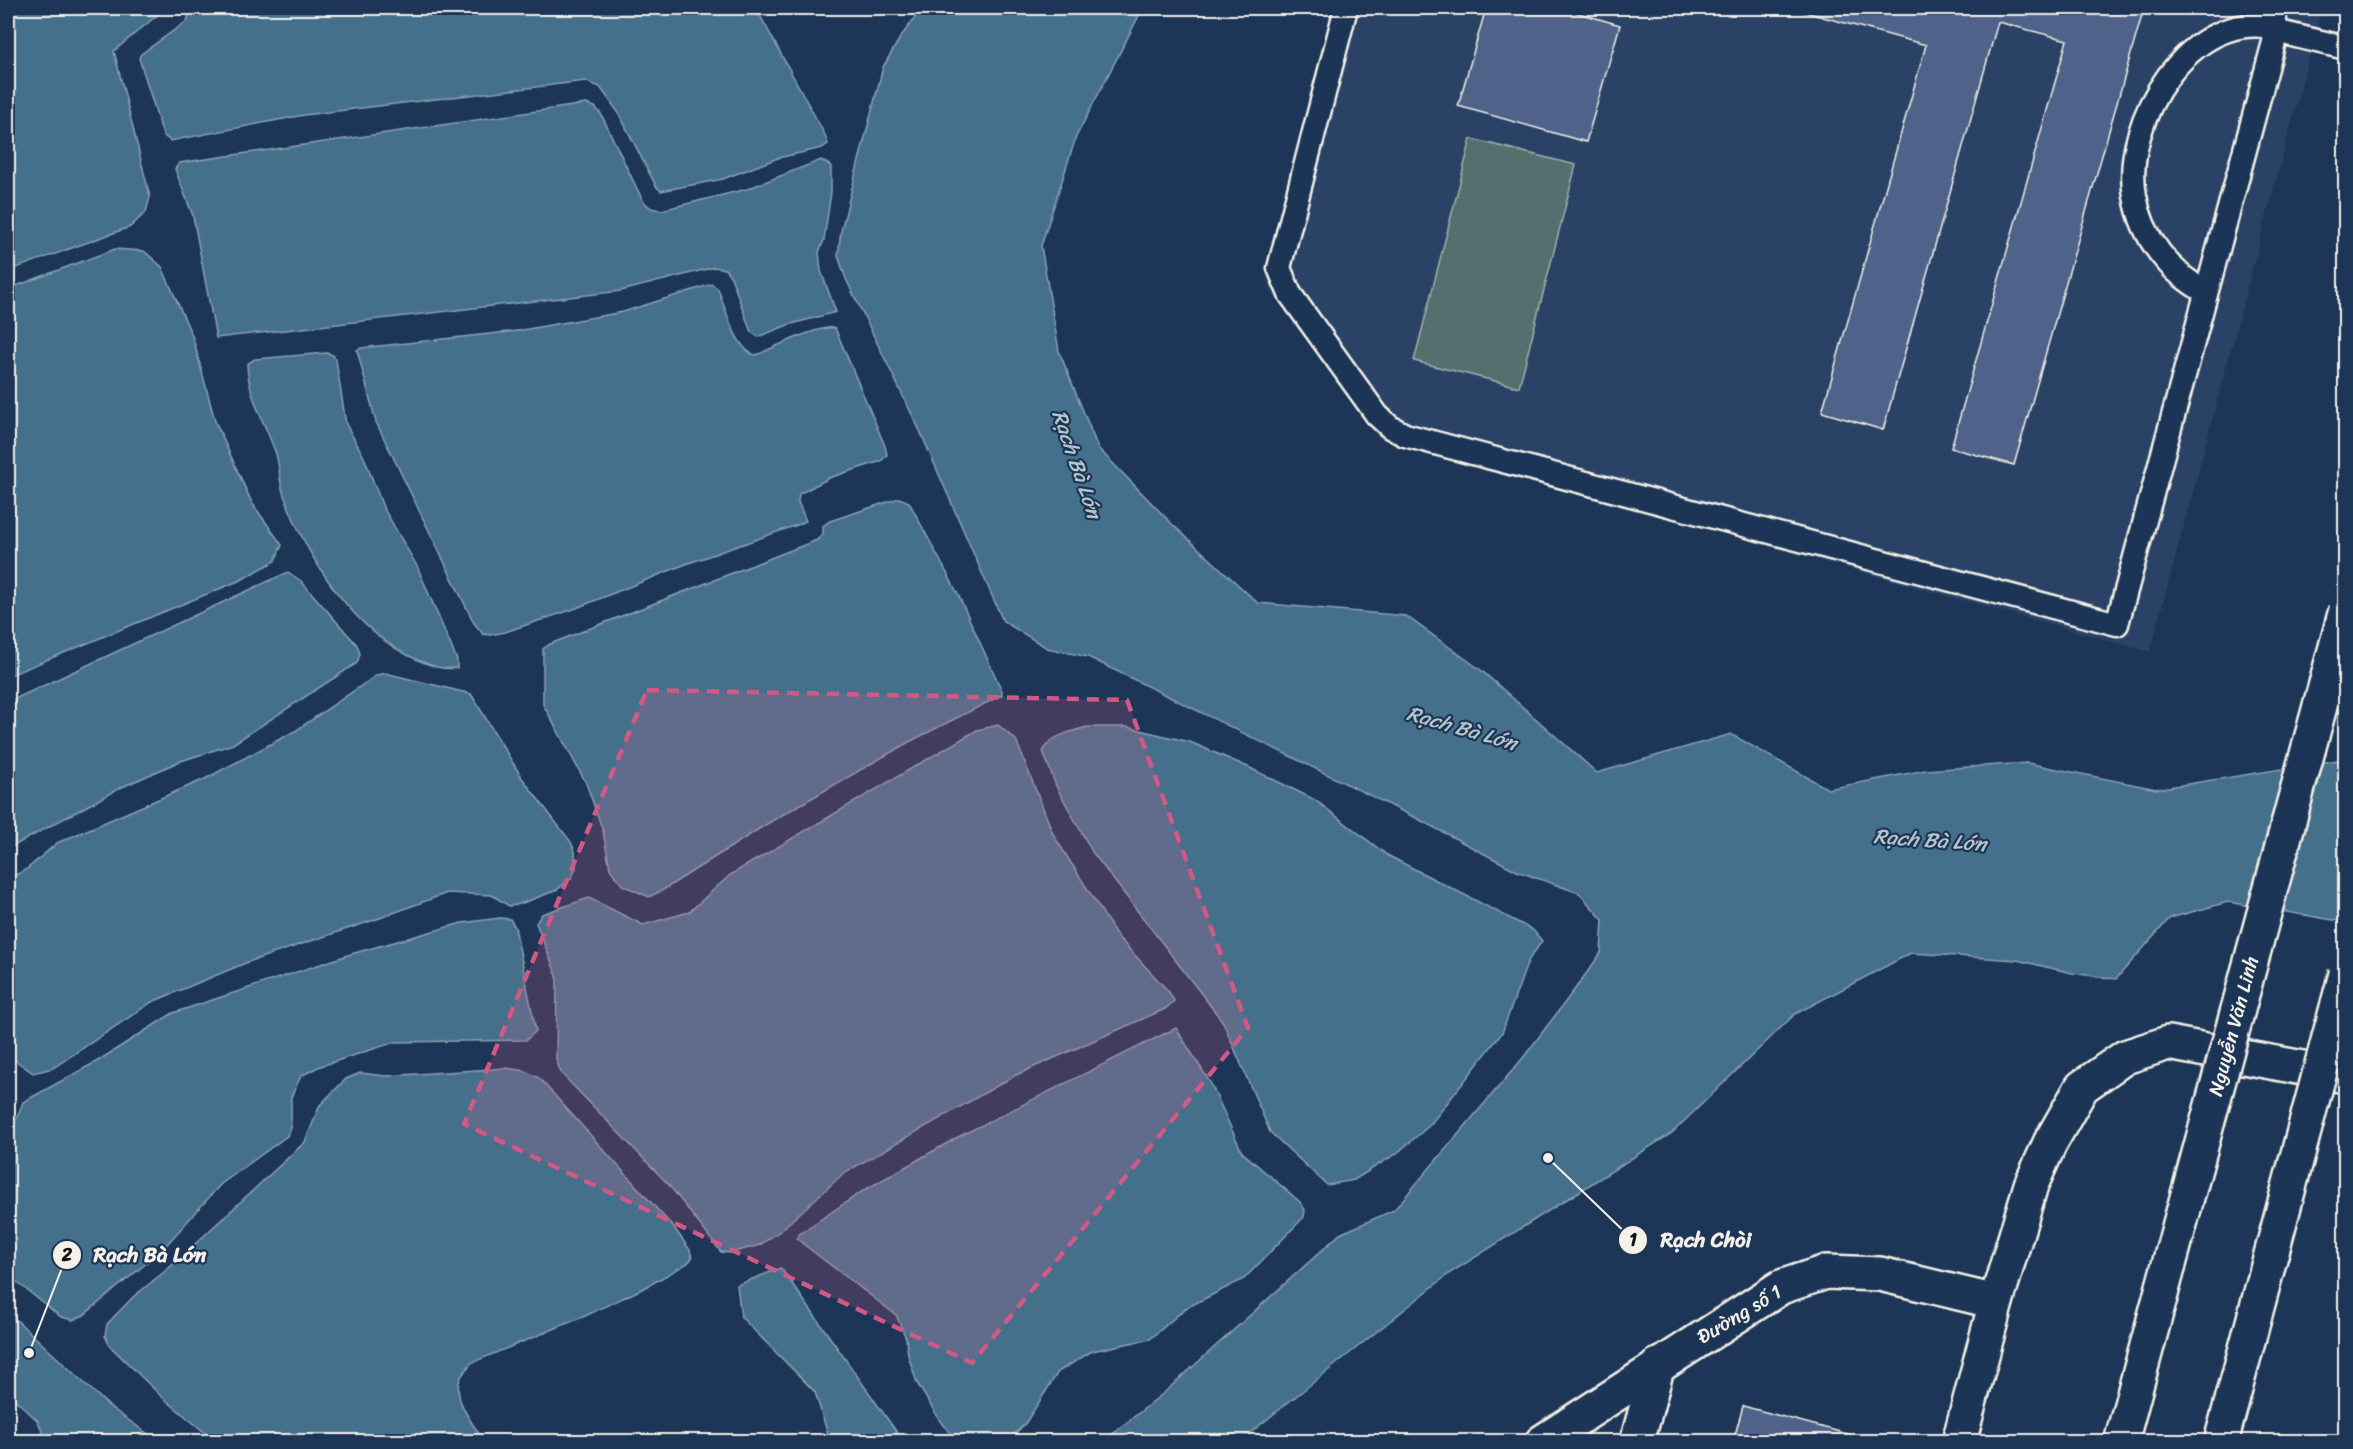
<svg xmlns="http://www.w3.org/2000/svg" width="2353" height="1449" font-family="Sriracha,sans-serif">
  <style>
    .built { fill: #2c4366 }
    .green { fill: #52706e; stroke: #a3b0ab; stroke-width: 1.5 }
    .water { fill: #456f8c; stroke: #8ba3b1; stroke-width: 1.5 }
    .building { fill: #4f638a; stroke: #f4f1e8; stroke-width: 1.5 }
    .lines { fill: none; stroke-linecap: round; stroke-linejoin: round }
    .service-casing { stroke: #f4f1e8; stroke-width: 27 }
    .minor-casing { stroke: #f4f1e8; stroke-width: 38 }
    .service { stroke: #1d3557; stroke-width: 22 }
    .minor { stroke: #1d3557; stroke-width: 33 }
    .primary-bridge-casing { stroke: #f4f1e8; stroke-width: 38; stroke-linecap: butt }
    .trunk-bridge-casing { stroke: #f4f1e8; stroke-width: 38; stroke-linecap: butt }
    .primary-bridge { stroke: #1d3557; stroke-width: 33 }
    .trunk-bridge { stroke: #1d3557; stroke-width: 33 }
    .marked { fill: #d15985; fill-opacity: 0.2; stroke: #d15985; stroke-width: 4.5; stroke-dasharray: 12 8; stroke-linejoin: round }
    .labels { text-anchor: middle; stroke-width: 4.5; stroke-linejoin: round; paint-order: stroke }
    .street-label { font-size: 20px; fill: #f4f1e8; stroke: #1d3557 }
    .water-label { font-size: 21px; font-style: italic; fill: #b7c4c8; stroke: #1d3557 }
    .leader { fill: none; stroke: #f4f1e8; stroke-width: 2 }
    .callout-dot { fill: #f4f1e8; stroke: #1d3557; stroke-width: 2 }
    .mark-label { font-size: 18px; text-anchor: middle; font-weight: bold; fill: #111 }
    .callout-label { font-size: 21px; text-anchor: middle; font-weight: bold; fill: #f4f1e8; stroke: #1d3557; stroke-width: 4.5; stroke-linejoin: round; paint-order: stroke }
  </style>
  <rect width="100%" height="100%" fill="#1d3557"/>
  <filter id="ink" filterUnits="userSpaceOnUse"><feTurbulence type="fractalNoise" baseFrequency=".0167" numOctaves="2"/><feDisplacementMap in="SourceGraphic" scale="12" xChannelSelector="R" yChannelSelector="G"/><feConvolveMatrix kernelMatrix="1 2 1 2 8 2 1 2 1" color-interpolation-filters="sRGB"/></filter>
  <g filter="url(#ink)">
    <polygon class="built" points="1335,8 2322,8 2150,652 1378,438 1271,292 1266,275"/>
    <polygon class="green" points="1471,139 1576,165 1519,387 1414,361"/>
    <g class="water">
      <polygon points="8,8 164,8 161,12 114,51 150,197 146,212 130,227 8,271"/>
      <polygon points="191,8 756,8 825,135 828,144 822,148 778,158 723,179 661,191 656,186 618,112 600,87 585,81 304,115 170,141 163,135 139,58 141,54 187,21"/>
      <polygon points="922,8 1143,8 1076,137 1041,246 1059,351 1098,448 1172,524 1258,603 1406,616 1481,670 1597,773 1731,734 1828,789 1926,770 2027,763 2156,789 2345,759 2345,922 2228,902 2170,918 2116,979 2072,973 2017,960 1911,953 1795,1014 1672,1133 1450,1273 1240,1441 1104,1441 1166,1391 1340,1234 1394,1210 1523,1058 1575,989 1601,953 1603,920 1579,893 1517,871 1420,820 1088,657 1047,648 1003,621 920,431 846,279 838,256 841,231 883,67 900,38"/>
      <polygon points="586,104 595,107 601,114 643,201 651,208 662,210 747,189 821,160 831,166 831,192 824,240 819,252 821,271 836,312 788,325 758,337 751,332 731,277 725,269 715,267 621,291 216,338 193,216 175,169 179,163"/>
      <polygon points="115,249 144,251 162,267 193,338 215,421 252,503 282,545 275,561 241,580 8,676 8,289"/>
      <path d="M712,284L718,289C725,307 736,351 756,355C774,348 818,325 835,328L885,446L887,455L881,461L829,478L799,494L798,502L806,521L800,524L686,564L574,609L505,632L490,635L483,634L474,623L376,422L357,350L361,348L517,331L623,312Z"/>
      <path d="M327,353L333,355L336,360L346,424L364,457L383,507L417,566L457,660V668C442,670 432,666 418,660C354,633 307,558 284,495C279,482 280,467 276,454C266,425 248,396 247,364L255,359Z"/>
      <polygon points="899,498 909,502 957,592 1002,691 1002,695 909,742 770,822 663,890 649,897 622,885 610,869 603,831 586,783 543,704 543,649 550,644 817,540 823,534 823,526 830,521"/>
      <polygon points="288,572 301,581 357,645 360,654 357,663 233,744 178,762 120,788 8,849 8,702"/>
      <polygon points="385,673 471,694 522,778 571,842 575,852 576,868 572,877 557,890 520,904 509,906 492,895 447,893 377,919 248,962 152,1002 53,1068 33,1073 8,1055 8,879 27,869 57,843 205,779 295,731 377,675"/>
      <polygon points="998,725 1016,740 1054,836 1117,936 1169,992 1174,1001 1165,1009 1016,1075 844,1173 780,1231 760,1245 731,1253 721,1252 669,1185 561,1073 556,1059 557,976 536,923 542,914 589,898 643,925 689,912 730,875 977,730"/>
      <path d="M1087,727H1127L1190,742L1248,767L1315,800L1387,855L1533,930L1542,941L1528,961L1502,1033L1430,1125L1396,1154L1354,1180L1327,1185L1270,1132L1223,1022L1093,853L1056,786L1043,751C1051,735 1071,732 1087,727Z"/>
      <polygon points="500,918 510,919 515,927 536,1031 526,1040 395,1042 318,1067 301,1076 291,1097 291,1128 287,1136 221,1184 161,1251 84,1315 73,1320 61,1317 8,1275 8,1134 17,1118 23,1102 96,1062 173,1013 351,954 462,923"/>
      <polygon points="1176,1028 1211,1084 1242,1152 1300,1202 1305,1210 1304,1217 1244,1279 1186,1308 1150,1339 1092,1351 1058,1372 1025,1424 1007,1441 958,1441 942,1424 917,1383 908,1355 906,1338 896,1315 803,1244 797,1238 799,1234 863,1191 958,1137"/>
      <path d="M507,1068L525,1071L539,1078L675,1229L690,1250L692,1258L688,1263L646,1287L585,1316L471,1363C468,1368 462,1374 460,1379C452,1400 474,1425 484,1441H215L161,1396L110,1346L105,1336L107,1324L133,1297L169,1268L305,1142L320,1105L346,1079L360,1073L386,1076Z"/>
      <polygon points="781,1268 903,1441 830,1441 815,1392 741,1317 737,1285"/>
      <polygon points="8,1312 110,1407 158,1441 47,1441 37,1420 8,1393"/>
    </g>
    <g class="building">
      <polygon points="1486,8 1561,8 1620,25 1586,142 1458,106"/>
      <polygon points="1790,8 2144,8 2014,465 1951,448 2067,40 1998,22 1883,430 1822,412 1926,45"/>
      <polygon points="1743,1406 1863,1438 1862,1442 1733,1442"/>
    </g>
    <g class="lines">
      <g class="service-casing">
        <g id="service">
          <polyline points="1346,8 1279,268 1290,294 1377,415 1390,427 1405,435 2117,624 2274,42 2275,20 2269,8"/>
          <polyline points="2275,31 2346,48"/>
          <path d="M2206,292C2170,273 2142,238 2135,196C2121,122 2191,7 2275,28"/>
        </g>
      </g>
      <g class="minor-casing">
        <g id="minor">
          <polyline points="1542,1442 1781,1287 1826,1272 1880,1274 1996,1302"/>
          <polyline points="1637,1442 1658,1365"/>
          <polyline points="1959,1442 1996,1302 2031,1185 2050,1143 2082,1087 2125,1057 2168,1043 2346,1076"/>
        </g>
      </g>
      <use href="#service" class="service"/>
      <use href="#minor" class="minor"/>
      <g class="primary-bridge-casing">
        <polyline id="primary-bridge" points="2121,1442 2346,610"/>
      </g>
      <g class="trunk-bridge-casing">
        <polyline id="trunk-bridge" points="2221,1442 2346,974"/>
      </g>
      <use href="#primary-bridge" class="primary-bridge"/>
      <use href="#trunk-bridge" class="trunk-bridge"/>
    </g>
  </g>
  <path class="marked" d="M647,690L1127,700L1248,1028L972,1363L464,1124Z"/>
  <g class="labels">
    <g class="street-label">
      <text transform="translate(2233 1026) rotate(-75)" y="7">Nguyễn Văn Linh</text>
      <text transform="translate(1739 1314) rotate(-31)" y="7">Đường số 1</text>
    </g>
    <g class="water-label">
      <text transform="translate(1077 464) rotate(71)" y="7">Rạch Bà Lớn</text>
      <text transform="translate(1462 728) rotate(16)" y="7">Rạch Bà Lớn</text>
      <text transform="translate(1930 840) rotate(4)" y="7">Rạch Bà Lớn</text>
    </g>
  </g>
  <path class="leader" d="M1548 1158L1633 1240M29 1353L67 1255"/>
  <g class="callout-dot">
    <circle cx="1548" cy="1158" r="6"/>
    <circle cx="29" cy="1353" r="6"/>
    <circle cx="1633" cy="1240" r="15"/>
    <circle cx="67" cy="1255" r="15"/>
  </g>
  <g class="mark-label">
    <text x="1633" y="1246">1</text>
    <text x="67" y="1261">2</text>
  </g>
  <g class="callout-label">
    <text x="1706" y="1247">Rạch Chòi</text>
    <text x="150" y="1262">Rạch Bà Lớn</text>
  </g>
  <rect width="2353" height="1449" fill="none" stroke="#1d3557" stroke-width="30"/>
  <rect x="15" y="15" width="2323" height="1419" fill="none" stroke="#f4f1e8" stroke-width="2" filter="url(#ink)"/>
</svg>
